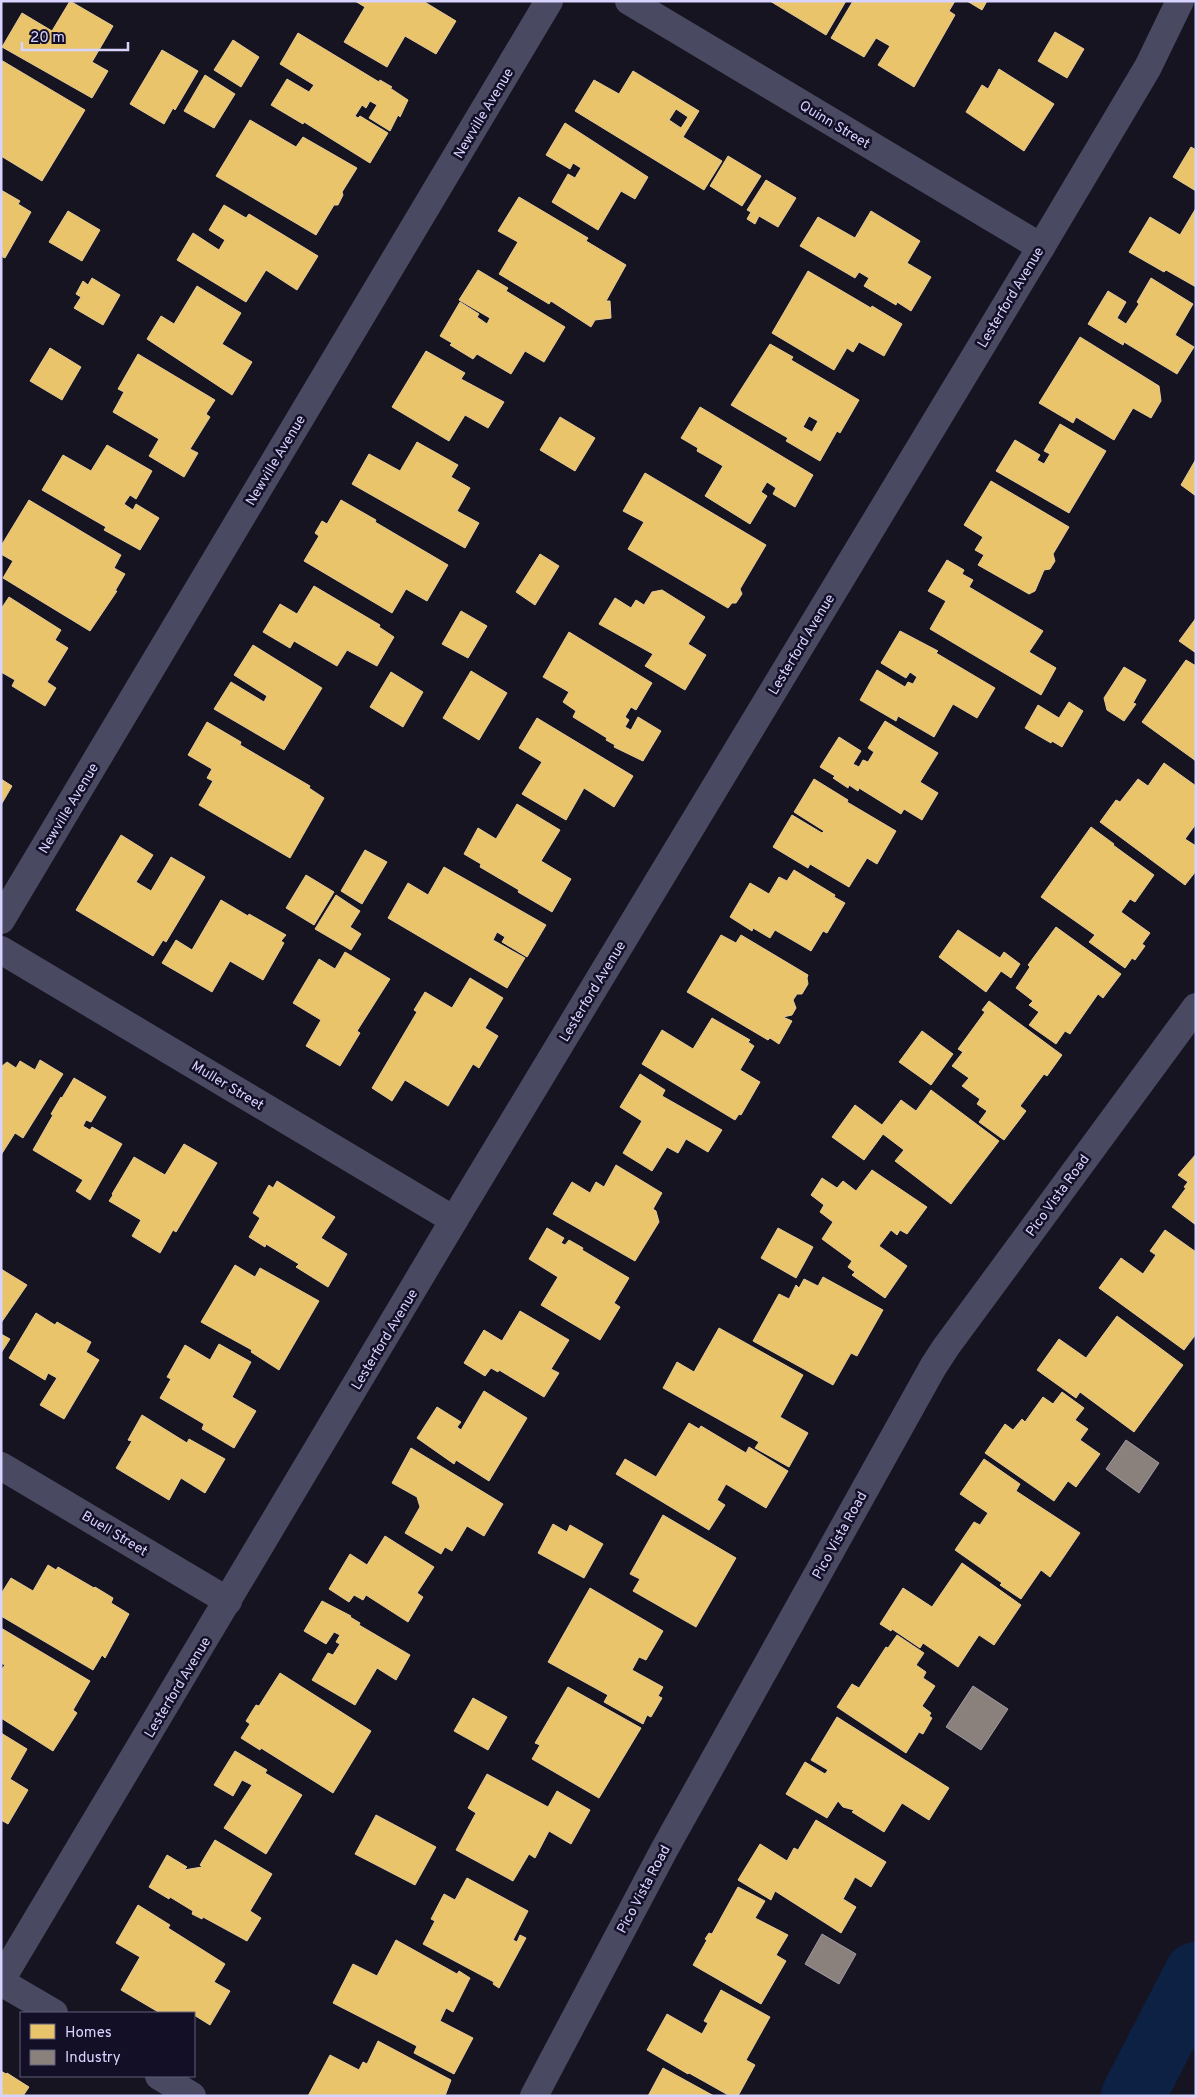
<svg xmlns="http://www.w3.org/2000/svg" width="1197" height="2097" font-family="Overpass,sans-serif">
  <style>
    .homes { fill: #e9c46a; stroke: #e4c997; fill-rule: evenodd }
    .industry { fill: #8a817c; stroke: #a29aa3 }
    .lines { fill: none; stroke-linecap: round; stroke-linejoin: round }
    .river { stroke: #0d2144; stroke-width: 64 }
    .minor { stroke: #4a4962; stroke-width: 28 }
    .tertiary { stroke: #4a4962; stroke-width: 28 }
    .labels { text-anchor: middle; stroke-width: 5; stroke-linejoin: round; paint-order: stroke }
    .street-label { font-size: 14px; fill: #d9d4ff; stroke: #130f26 }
  </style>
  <rect width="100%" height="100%" fill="#161421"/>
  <g class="homes">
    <polygon points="70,1 113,26 92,62 108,71 92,98 2,47 22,13 52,31"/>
    <polygon points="355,1 423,1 456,21 436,54 405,36 387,67 344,42 365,7"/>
    <polygon points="770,1 846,1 826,35"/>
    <polygon points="853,1 955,1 949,11 955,15 914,87 878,65 890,46 876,38 864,57 831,38"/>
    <polygon points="967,1 987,1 982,10"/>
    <polygon points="1055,32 1084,49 1067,78 1038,61"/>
    <polygon points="298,33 379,82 380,80 392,87 390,88 408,100 400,117 398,115 390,131 369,118 377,105 370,101 366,108 362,105 355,116 358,118 360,116 388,133 370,163 304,122 303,124 271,105 287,79 309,92 314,85 280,64"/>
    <polygon points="233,40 259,57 241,87 214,70"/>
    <polygon points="162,50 198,71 175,110 173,108 164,124 130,104"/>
    <polygon points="1,60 85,110 42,181 1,156"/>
    <polygon points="999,69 1054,104 1024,151 966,112 982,85 988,89"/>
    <path d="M633,71L699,111L683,137L722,161L704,190L575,111L594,80L619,94ZM676,109L688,117L681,128L669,120Z"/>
    <polygon points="205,75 235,94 214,128 184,111"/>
    <polygon points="250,120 296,147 303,137 357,168 342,192 343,195 338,205 334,205 316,235 216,176"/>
    <polygon points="565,123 648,177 635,199 621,191 598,230 552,202 568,174 575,178 581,168 573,163 570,169 546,155"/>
    <polygon points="1191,147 1196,150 1196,191 1173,177"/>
    <polygon points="728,156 761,176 742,206 710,186"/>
    <polygon points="766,180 796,198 778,227 759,216 755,224 747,219 751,212 747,210"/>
    <polygon points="1,190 20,201 18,204 31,212 5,258 1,256"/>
    <polygon points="519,197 588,238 586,241 626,265 606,301 610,301 611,318 595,320 591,327 551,301 549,304 499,274 518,242 498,231"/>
    <polygon points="224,205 246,218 249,214 318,256 297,290 266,270 246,302 177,260 193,233 219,250 225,240 209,230"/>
    <polygon points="1196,208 1196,287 1166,270 1164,272 1129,252 1150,217 1180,235"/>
    <polygon points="68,211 100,230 82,261 49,242"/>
    <polygon points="871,211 920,241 907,263 931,277 911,311 897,302 896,305 864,286 869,278 859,272 855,278 800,246 818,217 855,238"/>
    <polygon points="478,270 508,288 506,291 565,327 544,362 525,351 511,374 477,354 473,359 450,345 452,343 440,336 460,302 479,314 477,317 487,324 490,318 459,300"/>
    <polygon points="808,271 871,308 872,306 902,324 884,356 859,342 853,352 847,348 834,370 772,333"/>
    <polygon points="92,278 120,295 103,325 74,308 81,297 76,294 83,281 88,285"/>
    <polygon points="1151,278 1193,304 1175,335 1194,347 1177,374 1124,342 1123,345 1088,324 1108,291 1126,302 1117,318 1126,324 1139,304 1137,302"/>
    <polygon points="197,286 241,313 222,344 252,362 232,395 147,339 161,316 174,324"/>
    <polygon points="1080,337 1159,386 1161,401 1151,418 1133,408 1114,440 1076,417 1073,423 1039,403"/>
    <path d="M770,344L793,357L791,360L859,400L840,433L837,431L820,461L786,441L788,438L731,405ZM809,416L818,421L812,432L803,427Z"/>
    <polygon points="50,348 81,367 62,400 30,381"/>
    <polygon points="426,351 465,373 461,379 504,402 488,428 465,415 449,441 392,407"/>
    <polygon points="138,354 215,400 206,414 210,417 190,449 198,453 184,477 149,456 159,439 113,412 124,392 118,389"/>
    <polygon points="700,407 813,475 795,507 773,494 776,488 767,482 761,492 767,496 750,524 705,496 723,466 697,451 698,448 681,438"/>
    <polygon points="560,417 595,438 575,471 540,450"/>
    <polygon points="1060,424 1106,451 1069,513 996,471 1015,440 1040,455 1037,460 1044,464 1050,454 1044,451"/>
    <polygon points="417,442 458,465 451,477 470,488 457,511 479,523 465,548 352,484 369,454 400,471"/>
    <polygon points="107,445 152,471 136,499 130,495 124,504 133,510 136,504 159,518 140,550 104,530 106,527 42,490 63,455 91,471"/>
    <polygon points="1196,459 1196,496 1181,485"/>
    <polygon points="645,473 766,545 740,589 742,594 736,603 732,603 728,608 628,549 644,522 623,511"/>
    <polygon points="991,481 1069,527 1053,554 1055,561 1050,569 1044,570 1035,591 1029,594 978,565 984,555 975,550 983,537 964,525"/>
    <polygon points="29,500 121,555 114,568 125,574 115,591 117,591 90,631 3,578 13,561 1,554 1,546"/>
    <polygon points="341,500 376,520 375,522 448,565 427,601 406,589 392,613 304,561 319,536 315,533 322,521 327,524"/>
    <polygon points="540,554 559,566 535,605 516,592"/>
    <polygon points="947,560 964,570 962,574 973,580 969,587 1043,631 1029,652 1056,668 1041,695 930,629 946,601 928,591"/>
    <polygon points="314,586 380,625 379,627 394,637 377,666 347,650 337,666 294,641 290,648 263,632 280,604 297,614"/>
    <polygon points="662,590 705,617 688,644 706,655 685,690 645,666 653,654 599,624 615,598 631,608 636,600 644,605 652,592"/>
    <polygon points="9,597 61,630 55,640 68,648 47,682 56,688 45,706 12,686 15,680 1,672 1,609"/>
    <polygon points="461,611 487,626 468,658 442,644"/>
    <polygon points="1196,618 1196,653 1179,641"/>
    <polygon points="900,631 938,651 936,653 995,688 977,718 953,704 934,737 898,716 896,721 860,700 877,670 905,687 908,682 913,684 917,677 910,672 906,678 881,663"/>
    <polygon points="569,632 652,683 636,710 631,707 625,717 629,720 625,727 631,730 638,717 661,731 643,761 614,747 615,745 606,740 607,738 573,717 576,711 563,702 569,692 543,677"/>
    <polygon points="253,645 322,688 284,750 214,709 231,682 264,702 267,696 234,675"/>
    <polygon points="1186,660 1196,666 1196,761 1142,722"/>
    <polygon points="1124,667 1146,680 1133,703 1136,704 1124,721 1107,710 1104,698"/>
    <polygon points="471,671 507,693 479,740 443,718"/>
    <polygon points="391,672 423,692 403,727 370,707"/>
    <polygon points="1069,702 1083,711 1062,747 1052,741 1051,743 1025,728 1038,705 1059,718"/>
    <polygon points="537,718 633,776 614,807 584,788 566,820 522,794 542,762 519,748"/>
    <polygon points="885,721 938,753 920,782 938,793 922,820 904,809 901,814 859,788 858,791 849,785 848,788 833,778 835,776 820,767 839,737 861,751 853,764 859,767 863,760 868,762 874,752 868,748"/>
    <polygon points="207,722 241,742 240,745 310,786 309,788 324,798 290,858 199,805 213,781 207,778 212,769 188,755"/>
    <polygon points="1164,763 1196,786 1196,824 1185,839 1196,846 1196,871 1185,885 1100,822 1116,800 1120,802 1138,779 1148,786"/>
    <polygon points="1,779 12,786 1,805"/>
    <polygon points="814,779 848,800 847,802 896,831 877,864 867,858 849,887 810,864 808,868 773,847 792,815 822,833 824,831 794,812"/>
    <polygon points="517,804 560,830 541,861 571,879 552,912 518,892 519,890 480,867 481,864 464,854 478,828 496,839"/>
    <polygon points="1091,827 1114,844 1113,845 1154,875 1135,902 1130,899 1121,912 1150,933 1142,944 1145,946 1135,960 1132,958 1125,968 1089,942 1095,935 1041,897"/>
    <polygon points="121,835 153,855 136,882 151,891 171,857 205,877 166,942 163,940 153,956 76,910"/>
    <polygon points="365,850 387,862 362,904 341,891"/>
    <polygon points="444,867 546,925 527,957 502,942 505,937 497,932 493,940 525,958 507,988 388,918 408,883 428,895"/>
    <polygon points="794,870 835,895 834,897 845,903 827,933 823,931 811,951 775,930 770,938 753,928 752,931 730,917 750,883 769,894 779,877 787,881"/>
    <polygon points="306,875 334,892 314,925 286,908"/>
    <polygon points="336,895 360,911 350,927 361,934 351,950 315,929"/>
    <polygon points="221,900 248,916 249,914 286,935 281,941 284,943 263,980 230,961 212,992 162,963 176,940 192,950"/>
    <polygon points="1056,927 1121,974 1103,998 1098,994 1070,1034 1065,1031 1056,1044 1029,1025 1039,1012 1029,1005 1033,1001 1016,988 1030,967 1028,965"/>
    <polygon points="958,930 1000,958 1004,952 1020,964 1011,978 1001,971 986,992 939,957"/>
    <polygon points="721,935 736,943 741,935 808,975 807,978 808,984 802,994 797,994 793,1000 796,1008 792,1015 783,1017 792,1021 779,1044 770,1038 768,1040 687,992"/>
    <polygon points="345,952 390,979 357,1031 360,1033 340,1066 306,1046 321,1020 293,1003 319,959 335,969"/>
    <polygon points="470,978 503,998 485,1028 498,1036 479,1068 473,1064 448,1106 405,1080 392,1101 372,1088 417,1012 414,1010 425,992 452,1008"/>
    <polygon points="989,1001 1062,1055 1047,1076 1044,1074 1020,1106 1026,1111 1004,1140 979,1122 987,1111 977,1104 980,1099 962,1086 969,1078 952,1066 963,1052 958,1049 985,1012 982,1010"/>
    <polygon points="712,1018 750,1040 748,1042 754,1046 740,1070 760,1082 741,1115 739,1114 735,1120 642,1064 662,1030 693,1049"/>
    <polygon points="922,1031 953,1054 931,1085 899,1062"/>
    <polygon points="40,1060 63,1074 23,1138 15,1133 1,1155 1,1067 7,1062 16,1068 20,1061 35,1070"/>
    <polygon points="640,1074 665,1090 662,1096 722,1130 708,1152 686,1139 678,1153 667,1147 652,1171 623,1153 642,1121 620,1107"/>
    <polygon points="74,1078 106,1097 91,1122 86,1120 83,1126 90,1130 92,1127 122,1144 90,1200 76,1191 83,1180 33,1150 53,1115 51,1114 61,1097 62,1098"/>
    <polygon points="931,1090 999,1141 951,1204 895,1161 904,1150 883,1134 864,1160 832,1137 855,1105 882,1125 901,1100 916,1111"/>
    <polygon points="184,1144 217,1163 176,1232 173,1230 160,1253 132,1236 141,1220 109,1201 113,1195 112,1194 134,1157 165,1175"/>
    <polygon points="1196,1154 1196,1225 1172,1207 1186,1188 1184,1187 1188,1182 1178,1175"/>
    <polygon points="616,1165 662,1193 653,1209 656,1211 659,1222 635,1261 553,1214 572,1182 590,1193 596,1182 604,1187"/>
    <polygon points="872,1170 927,1207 907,1234 900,1230 897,1235 891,1230 879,1246 907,1266 885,1298 852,1275 855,1272 848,1267 852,1261 822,1239 833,1222 820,1212 824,1205 811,1195 822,1178 837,1188 843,1181 856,1191"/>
    <polygon points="277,1181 335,1217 321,1238 347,1254 328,1287 296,1267 299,1264 266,1244 265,1247 249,1237 260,1218 253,1213 269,1185 273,1188"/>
    <polygon points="547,1228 564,1238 561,1243 565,1245 569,1240 583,1248 582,1250 629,1278 614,1303 620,1307 600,1340 541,1305 558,1277 529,1259"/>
    <polygon points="778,1228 813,1247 796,1278 761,1258"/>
    <polygon points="1165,1230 1196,1252 1196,1334 1184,1350 1099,1288 1121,1258 1143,1274 1156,1255 1150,1251"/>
    <polygon points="235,1265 255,1277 260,1268 319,1301 279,1370 251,1352 252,1350 201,1322"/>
    <polygon points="1,1269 27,1285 1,1323"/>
    <polygon points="823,1277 883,1310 857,1356 851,1353 833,1385 753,1341 779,1294 789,1299 796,1285 799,1288 804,1279 818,1286"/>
    <polygon points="520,1311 569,1340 551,1369 559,1373 544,1397 499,1370 498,1372 491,1368 485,1376 464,1363 484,1330 502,1341"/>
    <polygon points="36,1313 55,1325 57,1322 91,1342 86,1352 99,1360 64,1419 40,1405 57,1378 48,1373 45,1380 9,1358"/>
    <polygon points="1117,1316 1183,1365 1134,1432 1080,1392 1076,1398 1037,1370 1059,1339 1086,1358"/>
    <polygon points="719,1328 803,1375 780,1417 808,1433 789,1467 755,1448 759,1442 663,1388 677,1362 694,1372"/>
    <polygon points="1,1334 10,1339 1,1353"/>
    <polygon points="219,1344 251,1362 232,1397 256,1411 234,1448 202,1429 204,1424 160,1398 171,1379 167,1377 185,1345 210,1360"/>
    <polygon points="484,1391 527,1418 489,1481 456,1460 454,1464 417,1438 437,1407 461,1422 457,1427 461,1430"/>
    <polygon points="1062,1392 1084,1408 1075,1420 1088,1429 1080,1440 1100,1454 1076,1487 1068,1481 1054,1501 985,1453 1005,1424 1013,1430 1022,1419 1025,1422 1043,1397 1053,1404"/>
    <polygon points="142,1415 187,1443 189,1439 225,1459 205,1493 181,1478 169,1500 116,1468 132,1441 128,1440"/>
    <polygon points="689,1423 699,1429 701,1426 746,1453 749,1447 788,1471 766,1508 726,1484 717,1500 725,1505 709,1530 616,1474 625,1459 656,1477"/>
    <polygon points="411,1448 503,1504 484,1536 467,1526 452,1551 445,1547 441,1554 405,1533 420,1507 417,1497 392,1483"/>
    <polygon points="984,1459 1020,1484 1016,1491 1080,1533 1050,1577 1041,1570 1021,1599 1000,1585 1002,1583 955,1550 974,1522 980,1525 988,1513 960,1494"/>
    <polygon points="663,1515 736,1558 696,1627 633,1591 640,1579 630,1574"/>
    <polygon points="553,1524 567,1532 570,1525 603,1544 584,1578 538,1553"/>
    <polygon points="385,1536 434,1567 417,1593 423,1597 408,1622 366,1595 363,1600 354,1595 349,1602 329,1589 350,1554 367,1565"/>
    <polygon points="962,1563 1021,1605 994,1645 979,1635 958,1667 923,1643 920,1648 892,1629 891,1631 880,1624 903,1588 932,1607"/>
    <polygon points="48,1565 56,1570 58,1567 94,1588 95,1587 113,1598 111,1603 129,1614 105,1658 102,1655 93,1670 1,1616 1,1594 11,1578 33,1591"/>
    <polygon points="590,1588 663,1631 646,1660 639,1657 632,1670 663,1687 658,1696 662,1698 651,1717 647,1715 643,1724 604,1702 608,1695 548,1662"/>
    <polygon points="322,1601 351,1616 350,1617 360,1623 359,1625 410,1655 396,1680 377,1668 355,1705 312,1680 328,1653 333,1655 340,1644 336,1642 340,1635 334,1632 326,1644 304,1631"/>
    <polygon points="1,1628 90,1681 73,1710 77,1713 53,1751 1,1718 1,1670 5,1665 1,1663"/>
    <polygon points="897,1635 924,1653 916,1665 926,1672 923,1678 935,1686 922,1706 931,1713 929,1716 932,1718 923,1734 919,1732 906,1753 837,1707 852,1684 859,1688 886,1647 888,1648"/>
    <polygon points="280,1673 371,1731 333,1793 261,1748 260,1750 241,1738 250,1724 246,1721 256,1705 259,1706"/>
    <polygon points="568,1687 641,1728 599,1798 532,1759 540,1745 535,1743"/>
    <polygon points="473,1698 507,1717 488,1750 454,1731"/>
    <polygon points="837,1717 949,1788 929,1820 902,1803 884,1832 852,1812 854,1810 843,1807 838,1801 827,1818 786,1794 805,1762 825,1774 828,1770 811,1760"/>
    <polygon points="1,1733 27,1749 10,1779 28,1790 8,1824 1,1820"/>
    <polygon points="235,1751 267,1770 265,1773 302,1795 266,1854 224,1828 252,1785 242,1780 233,1796 214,1785"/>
    <polygon points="487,1774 548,1807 557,1791 590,1810 571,1844 549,1831 535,1858 529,1854 513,1881 456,1850 476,1813 468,1808"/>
    <polygon points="376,1815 436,1847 415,1885 355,1854"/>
    <polygon points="816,1820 886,1862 871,1887 855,1877 843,1899 856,1907 841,1933 775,1891 771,1900 738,1880 760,1844 787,1861 794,1848 798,1850"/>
    <polygon points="215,1840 272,1874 250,1911 261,1918 247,1941 203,1917 202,1919 192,1914 193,1911 170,1897 169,1899 149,1887 167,1855 187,1867 184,1870 202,1867 200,1865"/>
    <polygon points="467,1878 528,1911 513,1940 517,1942 520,1935 526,1938 499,1988 493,1984 494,1982 423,1944 435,1921 431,1919 444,1894 455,1900"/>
    <polygon points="738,1887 765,1901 755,1918 788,1935 776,1955 786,1961 761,2004 693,1965 707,1940 705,1939 709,1933 712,1934"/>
    <polygon points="138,1905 170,1925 168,1928 225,1964 214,1982 230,1991 210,2025 194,2015 194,2013 189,2012 160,2013 121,1990 140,1957 116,1943"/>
    <polygon points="396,1940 457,1974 459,1971 470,1978 453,2012 446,2008 440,2021 473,2038 454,2074 414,2053 417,2046 333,2003 353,1964 377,1976"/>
    <polygon points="721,1990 770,2017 746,2060 755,2065 738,2096 730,2096 689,2073 688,2074 647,2050 667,2014 702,2034 708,2023 704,2021"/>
    <polygon points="378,2041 451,2080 445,2096 308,2096 330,2055 359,2070 363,2062 367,2064"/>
    <polygon points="663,2068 714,2096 648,2096"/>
    <polygon points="1,2071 6,2074 7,2073 29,2087 23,2096 1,2096"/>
  </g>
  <g class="industry">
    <polygon points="1126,1440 1159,1463 1139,1493 1106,1469"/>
    <polygon points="973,1686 1008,1709 981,1750 946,1727"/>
    <polygon points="822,1934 856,1954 839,1984 805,1964"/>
  </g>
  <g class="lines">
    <polyline class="river" points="1133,2096 1196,1974"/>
    <g class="minor">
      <polyline points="629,1 1041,247"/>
      <polyline points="1,920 549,1"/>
      <polyline points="1,950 454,1220"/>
      <polyline points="1,1466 228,1601"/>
      <polyline points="1,1980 454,1220 1041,247 1148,67 1180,1"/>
      <polyline points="534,2096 664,1850 933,1367 946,1347 1196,1007"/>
    </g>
    <g class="tertiary">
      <polyline points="1,1982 54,2013"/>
      <polyline points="159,2076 192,2096"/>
    </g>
  </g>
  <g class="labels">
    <g class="street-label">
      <text transform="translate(483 113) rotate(-59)" y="5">Newville Avenue</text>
      <text transform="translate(835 124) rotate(31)" y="5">Quinn Street</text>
      <text transform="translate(1010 297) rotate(-59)" y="5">Lesterford Avenue</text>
      <text transform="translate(275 460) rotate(-59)" y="5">Newville Avenue</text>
      <text transform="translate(801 644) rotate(-59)" y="5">Lesterford Avenue</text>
      <text transform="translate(68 808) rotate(-59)" y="5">Newville Avenue</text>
      <text transform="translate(592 991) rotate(-59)" y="5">Lesterford Avenue</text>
      <text transform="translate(228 1085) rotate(31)" y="5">Muller Street</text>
      <text transform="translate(1057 1195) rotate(-54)" y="5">Pico Vista Road</text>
      <text transform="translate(384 1339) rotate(-59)" y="5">Lesterford Avenue</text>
      <text transform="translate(115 1533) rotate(31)" y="5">Buell Street</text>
      <text transform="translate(839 1535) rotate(-61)" y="5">Pico Vista Road</text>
      <text transform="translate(177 1687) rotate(-59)" y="5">Lesterford Avenue</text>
      <text transform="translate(643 1889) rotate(-62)" y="5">Pico Vista Road</text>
    </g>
  </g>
  <rect width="1197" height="2097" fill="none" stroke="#d9d4ff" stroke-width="5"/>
  <rect x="20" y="2012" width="175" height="65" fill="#130f26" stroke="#625e7d"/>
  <rect x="30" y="2024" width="25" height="15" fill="#e9c46a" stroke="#625e7d"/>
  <text x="65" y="2037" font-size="15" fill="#d9d4ff">Homes</text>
  <rect x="30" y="2050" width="25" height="15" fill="#8a817c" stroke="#625e7d"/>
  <text x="65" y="2062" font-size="15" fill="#d9d4ff">Industry</text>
  <path d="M22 42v8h106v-8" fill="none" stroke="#d9d4ff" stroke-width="2.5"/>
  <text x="30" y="42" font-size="15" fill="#d9d4ff" stroke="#130f26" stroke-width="4" paint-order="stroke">20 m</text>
</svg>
